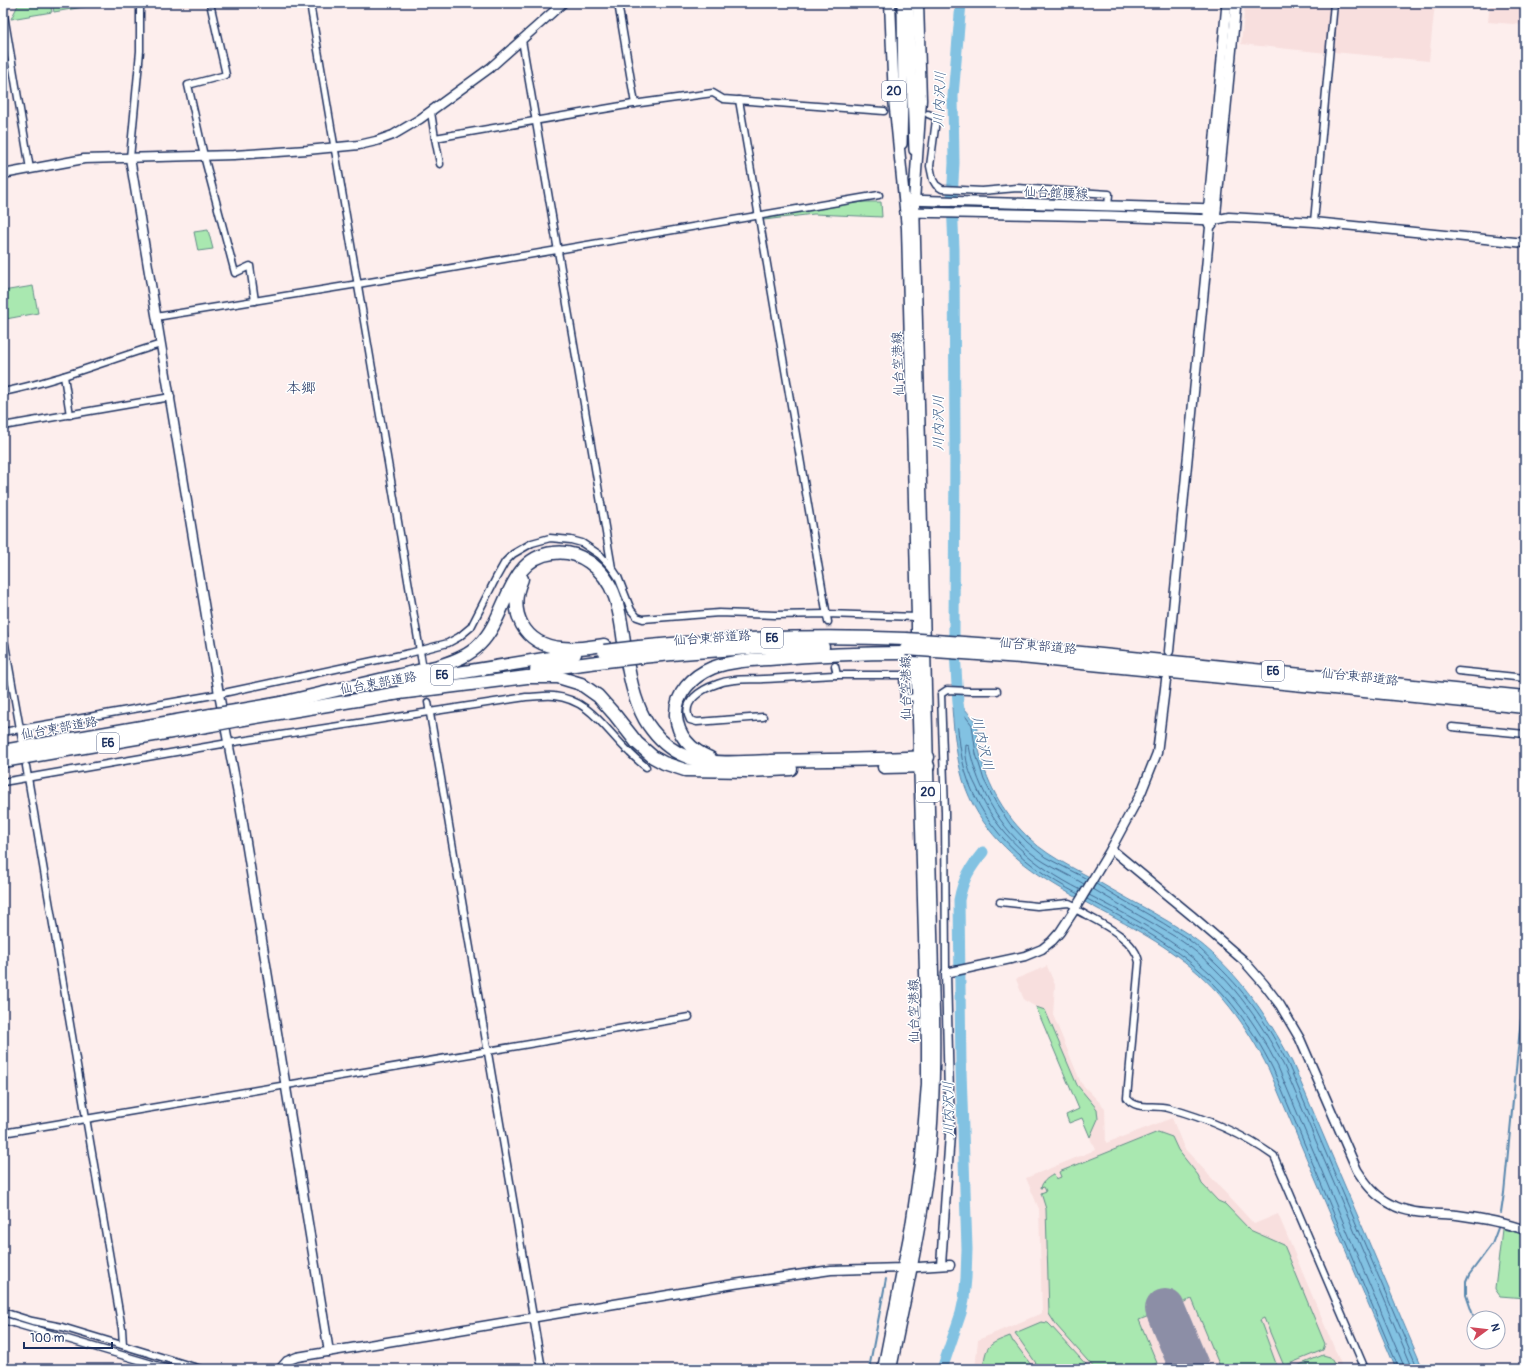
<svg xmlns="http://www.w3.org/2000/svg" width="1528" height="1372" font-family="Pangolin,'Klee One',sans-serif">
  <style>
    .built { fill: #f8dfde }
    .green { fill: #a9e8b0; stroke: #628c87 }
    .water { fill: #82c2e2; stroke: #5987ad }
    .lines { fill: none; stroke-linecap: round; stroke-linejoin: round }
    .shore { stroke: #446a93; stroke-width: 1 }
    .stream { stroke: #5987ad; stroke-width: 2 }
    .river { stroke: #82c2e2; stroke-width: 11 }
    .runway { stroke: #8c8ea6; stroke-width: 40 }
    .minor-tunnel { stroke: #d0c8d0; stroke-width: 6; stroke-dasharray: 6 3; stroke-linecap: butt }
    .minor-casing { stroke: #1b2f5e; stroke-width: 9 }
    .tertiary-casing { stroke: #1b2f5e; stroke-width: 11 }
    .secondary-casing { stroke: #1b2f5e; stroke-width: 12 }
    .primary-casing { stroke: #1b2f5e; stroke-width: 13 }
    .motorway-casing { stroke: #1b2f5e; stroke-width: 15 }
    .minor { stroke: #fff; stroke-width: 6 }
    .tertiary { stroke: #fff; stroke-width: 8 }
    .secondary { stroke: #fff; stroke-width: 9 }
    .primary { stroke: #fff; stroke-width: 10 }
    .motorway { stroke: #fff; stroke-width: 12 }
    .motorway-bridge-casing { stroke: #1b2f5e; stroke-width: 15; stroke-linecap: butt }
    .motorway-bridge { stroke: #fff; stroke-width: 12 }
    .labels { text-anchor: middle; stroke-width: 3; stroke-linejoin: round; paint-order: stroke }
    .shield { fill: #fff; stroke: #5f6d8e; stroke-width: 1 }
    .shield-label { font-size: 12px; font-weight: bold; fill: #1b2f5e }
    .street-label { font-size: 13px; fill: #1b2f5e; stroke: #fff }
    .water-label { font-size: 14px; font-style: italic; fill: #3a5b86; stroke: #fff }
    .quarter-label { font-size: 15px; fill: #1b2f5e; stroke: #fff }
  </style>
  <rect width="100%" height="100%" fill="#fdeeed"/>
  <filter id="ink" filterUnits="userSpaceOnUse"><feTurbulence type="fractalNoise" baseFrequency=".025" numOctaves="2"/><feDisplacementMap in="SourceGraphic" scale="8" xChannelSelector="R" yChannelSelector="G"/><feConvolveMatrix kernelMatrix="1 2 1 2 8 2 1 2 1" color-interpolation-filters="sRGB"/></filter>
  <g filter="url(#ink)">
    <g class="built">
      <polygon points="1245,3 1332,3 1327,53 1241,44"/>
      <polygon points="1338,3 1435,3 1429,61 1333,52"/>
      <polygon points="1490,3 1525,3 1525,25 1488,22"/>
      <polygon points="1047,966 1055,985 1053,1015 1081,1083 1105,1108 1106,1143 1172,1118 1184,1148 1254,1224 1278,1214 1343,1369 975,1369 978,1340 1042,1313 1039,1209 1026,1178 1095,1150 1082,1118 1069,1123 1066,1115 1079,1109 1036,1007 1024,1000 1016,979"/>
    </g>
    <g class="green">
      <polygon points="19,3 50,3 52,12 11,19"/>
      <polygon points="52,3 101,3 101,4 54,12"/>
      <polygon points="852,202 881,202 882,217 814,214 764,220 763,218"/>
      <polygon points="208,230 213,249 198,251 194,232"/>
      <polygon points="33,286 38,313 6,319 3,307 3,291"/>
      <polygon points="1036,1007 1045,1010 1077,1085 1097,1109 1098,1119 1090,1137 1082,1118 1069,1123 1066,1115 1079,1109"/>
      <path d="M1158,1132L1172,1137L1178,1150L1198,1175L1202,1184L1218,1201L1225,1204L1250,1230L1284,1245L1325,1344L1323,1350L1284,1366L1264,1318L1260,1320L1278,1369H1221L1192,1299L1139,1320L1157,1363L1143,1369H1095L1056,1325L1049,1314L1046,1209L1041,1193L1046,1191L1044,1187L1041,1188C1042,1182 1047,1178 1053,1175H1054L1056,1179L1061,1177L1059,1172Z"/>
      <polygon points="1502,1229 1525,1234 1525,1298 1500,1296 1495,1289"/>
      <polygon points="1041,1322 1048,1323 1051,1326 1090,1369 1040,1369 1015,1333"/>
      <path d="M1010,1336L1013,1342H1014L1034,1369H983C986,1345 987,1345 1010,1336Z"/>
      <polygon points="1323,1355 1330,1357 1337,1369 1290,1369"/>
    </g>
    <path class="water" d="M952,708L965,709C968,713 974,719 976,724C978,731 977,745 980,754C988,786 1005,816 1030,839C1052,860 1083,872 1109,888C1135,903 1163,917 1188,934C1234,966 1266,1013 1292,1062L1423,1369H1396L1269,1070C1247,1025 1218,986 1177,956C1103,901 994,878 963,780C956,756 954,732 952,708Z"/>
    <g class="lines">
      <g class="shore">
        <path d="M1096,884C1125,902 1157,918 1185,937C1197,945 1207,956 1217,965C1249,996 1268,1025 1288,1064L1418,1369"/>
        <path d="M1093,889C1113,901 1133,912 1154,924C1163,930 1173,935 1183,942C1227,973 1259,1018 1284,1066L1413,1369"/>
        <path d="M1081,890C1034,866 997,835 976,786C970,775 964,758 966,745L969,746C977,790 1005,838 1044,862C1057,870 1071,876 1084,884"/>
        <path d="M1078,894C1018,863 969,816 960,746C959,736 956,723 958,713H963L972,725L976,754L984,780L996,803L1010,824L1027,842L1045,857L1087,879"/>
        <path d="M1089,895C1177,940 1233,976 1278,1067L1403,1364L1404,1369"/>
        <path d="M1087,899C1174,944 1228,979 1273,1069L1399,1369"/>
      </g>
      <g class="stream">
        <polyline points="1501,1213 1504,1193 1525,977"/>
        <polyline points="1474,1318 1466,1295 1466,1282 1469,1275 1492,1244 1498,1228"/>
        <polyline points="869,1369 886,1279"/>
      </g>
      <g class="river">
        <polyline points="961,3 953,96 954,163 952,200 954,249 955,442 954,633 958,703 961,723"/>
        <path d="M942,1369L961,1313L964,1299L966,1278L967,1249L961,1071L959,900C963,879 970,868 983,852"/>
      </g>
      <polyline class="runway" points="1165,1309 1190,1369"/>
      <polyline class="minor-tunnel" points="828,622 835,666"/>
      <g class="minor-casing">
        <g id="minor">
          <polyline points="210,3 226,75 188,85 204,156 235,273 250,266 255,301"/>
          <polyline points="310,3 422,663"/>
          <polyline points="618,3 635,104"/>
          <polyline points="3,9 30,169"/>
          <polyline points="522,40 612,568"/>
          <polyline points="739,100 828,622"/>
          <polyline points="431,112 435,138 633,104 713,93 723,99 884,111"/>
          <polyline points="928,114 935,117 936,120 930,166 933,180 936,185 942,189 982,191 1017,188 1109,194 1108,207"/>
          <polyline points="435,138 440,164"/>
          <polyline points="130,158 140,51 140,3"/>
          <polyline points="1314,222 1334,3"/>
          <polyline points="156,317 358,284 879,195"/>
          <polyline points="64,376 70,415"/>
          <path d="M3,392C57,381 108,360 161,344"/>
          <polyline points="3,426 171,397"/>
          <polyline points="3,633 22,740"/>
          <polyline points="1458,671 1525,678"/>
          <polyline points="837,675 903,675 904,698 918,697"/>
          <polyline points="428,702 542,1369"/>
          <path d="M763,717L697,722L690,720C680,702 702,689 717,684C732,678 748,680 763,679C788,678 812,676 837,675L835,666"/>
          <polyline points="1452,727 1525,734"/>
          <polyline points="3,732 219,694 410,653 448,643 459,637 471,627 496,578 505,562 513,554 532,543 550,538 571,540 582,543 600,555 612,568 618,577 631,610 637,617 643,619 719,613 775,615 826,614 917,617"/>
          <polyline points="26,766 122,1329 123,1345"/>
          <path d="M3,782L228,743L526,697C535,697 545,695 554,696C591,700 605,730 630,753C635,758 641,763 646,767"/>
          <polyline points="1000,902 1037,906 1069,903 1077,907"/>
          <path d="M1075,909C1096,921 1135,937 1139,962L1127,1098C1136,1111 1154,1104 1168,1108C1205,1118 1243,1134 1274,1156L1365,1369"/>
          <polyline points="946,973 945,812 941,694 947,690 969,691 997,691"/>
          <polyline points="3,1133 689,1017"/>
          <polyline points="3,1312 32,1321 62,1327 201,1369"/>
          <polyline points="3,1320 169,1369"/>
        </g>
      </g>
      <g class="tertiary-casing">
        <g id="tertiary">
          <polyline points="130,158 219,694 240,805 329,1352"/>
          <polyline points="3,174 84,159 234,155 307,150 359,145 376,141 393,135 420,119 490,68 563,3"/>
          <polyline points="1212,225 1215,220 1229,217 1314,222 1525,243"/>
          <polyline points="1169,651 1210,227 1207,220"/>
          <path d="M1111,849L1191,915L1243,960L1264,984L1280,1005L1300,1039L1357,1170C1366,1184 1375,1196 1391,1204C1409,1215 1436,1213 1457,1215C1480,1218 1503,1222 1525,1230"/>
          <polyline points="941,1265 950,1134 946,973 1025,956 1042,949 1052,941 1060,932 1075,909 1111,849 1141,793 1157,753 1166,680"/>
          <polyline points="280,1369 287,1361 297,1357 734,1284 831,1270 903,1268 950,1265"/>
        </g>
      </g>
      <g class="secondary-casing">
        <g id="secondary">
          <polyline points="902,3 903,98 902,144"/>
          <polyline points="909,3 914,150"/>
          <polyline points="907,200 1216,209"/>
          <polyline points="908,212 1107,216 1215,220 1236,3"/>
          <polyline points="1208,215 1227,3"/>
        </g>
      </g>
      <g class="primary-casing">
        <g id="primary">
          <polyline points="883,1369 911,1226 921,1157 927,1084 927,1044 917,683 917,617 907,228 894,99 890,3"/>
          <path d="M891,1369C903,1307 918,1246 926,1184C934,1128 935,1071 934,1014L914,201L921,100L918,3"/>
        </g>
      </g>
      <g class="motorway-casing">
        <g id="motorway">
          <path d="M522,579C507,612 524,645 561,648C575,650 590,647 604,645"/>
          <path d="M639,647C728,638 817,635 906,639"/>
          <polyline points="1021,647 1525,697"/>
          <polyline points="641,657 682,653 762,647 823,647"/>
          <polyline points="1021,657 1525,707"/>
          <polyline points="536,670 606,661"/>
          <polyline points="402,682 575,654"/>
          <polyline points="391,694 527,677 558,677 581,684 598,696 615,715 637,743 653,757 664,763 685,770 749,771 791,769"/>
          <path d="M281,703L439,666C454,661 469,656 480,644C508,616 507,558 553,553C566,551 579,555 589,562C624,586 620,630 628,667C632,689 638,713 652,730C661,742 675,753 690,758C709,765 750,762 771,761C823,760 875,760 928,757"/>
          <polyline points="236,711 287,702"/>
          <polyline points="238,720 399,693"/>
          <polyline points="3,751 211,715"/>
          <path d="M710,758C691,750 678,737 676,716C675,693 693,676 712,668C730,661 751,660 769,659C815,655 860,653 906,653"/>
          <polyline points="3,761 212,725"/>
          <polyline points="884,767 928,766"/>
        </g>
      </g>
      <use href="#minor" class="minor"/>
      <use href="#tertiary" class="tertiary"/>
      <use href="#secondary" class="secondary"/>
      <use href="#primary" class="primary"/>
      <use href="#motorway" class="motorway"/>
      <g class="motorway-bridge-casing">
        <g id="motorway-bridge">
          <polyline points="906,639 1021,647"/>
          <polyline points="906,649 1021,657"/>
          <polyline points="604,651 639,647"/>
          <polyline points="606,661 641,657"/>
          <polyline points="211,715 236,711"/>
          <polyline points="212,725 238,720"/>
        </g>
      </g>
      <use href="#motorway-bridge" class="motorway-bridge"/>
    </g>
  </g>
  <g class="labels">
    <g class="shield">
      <rect x="882" y="81" width="24" height="20" rx="3"/>
      <rect x="761" y="628" width="22" height="20" rx="3"/>
      <rect x="1262" y="661" width="22" height="20" rx="3"/>
      <rect x="431" y="665" width="22" height="20" rx="3"/>
      <rect x="97" y="733" width="22" height="20" rx="3"/>
      <rect x="916" y="782" width="24" height="20" rx="3"/>
    </g>
    <g class="shield-label">
      <text x="894" y="95">20</text>
      <text x="772" y="642">E6</text>
      <text x="1273" y="675">E6</text>
      <text x="442" y="679">E6</text>
      <text x="108" y="747">E6</text>
      <text x="928" y="796">20</text>
    </g>
    <g class="street-label">
      <text transform="translate(1056 192) rotate(2)" y="5">仙台館腰線</text>
      <text transform="translate(897 364) rotate(-92)" y="5">仙台空港線</text>
      <text transform="translate(712 637) rotate(-4)" y="5">仙台東部道路</text>
      <text transform="translate(1038 645) rotate(5)" y="5">仙台東部道路</text>
      <text transform="translate(1360 676) rotate(6)" y="5">仙台東部道路</text>
      <text transform="translate(378 682) rotate(-10)" y="5">仙台東部道路</text>
      <text transform="translate(905 688) rotate(-91)" y="5">仙台空港線</text>
      <text transform="translate(59 727) rotate(-10)" y="5">仙台東部道路</text>
      <text transform="translate(913 1011) rotate(-91)" y="5">仙台空港線</text>
    </g>
    <g class="water-label">
      <text transform="translate(939 99) rotate(-88)" y="5">川内沢川</text>
      <text transform="translate(938 423) rotate(-90)" y="5">川内沢川</text>
      <text transform="translate(983 743) rotate(77)" y="5">川内沢川</text>
      <text transform="translate(948 1109) rotate(-91)" y="5">川内沢川</text>
    </g>
    <g class="quarter-label">
      <text x="301" y="393">本郷</text>
    </g>
  </g>
  <rect width="1528" height="1372" fill="none" stroke="#fff" stroke-width="16"/>
  <rect x="8" y="8" width="1512" height="1356" fill="none" stroke="#1b2f5e" stroke-width="1.5" filter="url(#ink)"/>
  <g transform="translate(1486 1330) rotate(75)"><circle r="19" fill="#ffffff" stroke="#a4acbf"/>
  <path d="M0-3L7 15L0 10L-7 15Z" fill="#d1495b"/>
  <text y="-6" font-size="11" font-weight="bold" text-anchor="middle" fill="#1b2f5e">N</text>
  </g>
  <path d="M24 1342v6h88v-6" fill="none" stroke="#1b2f5e" stroke-width="2"/>
  <text x="30" y="1342" font-size="12" fill="#1b2f5e" stroke="#ffffff" stroke-width="3" paint-order="stroke">100 m</text>
</svg>
